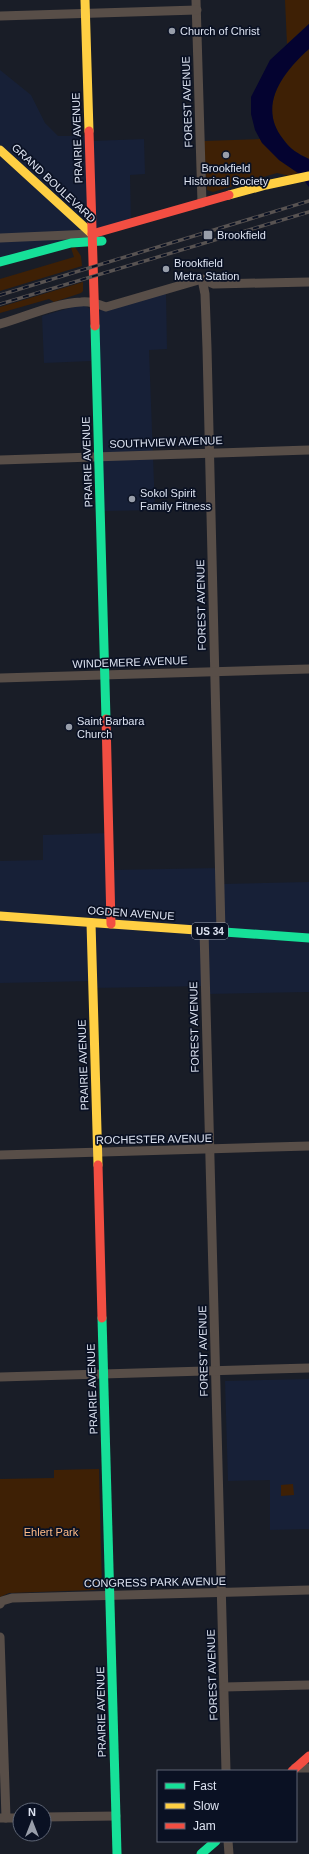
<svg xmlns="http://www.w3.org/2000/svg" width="309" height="1854" font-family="Helvetica,sans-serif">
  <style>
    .built { fill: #172037 }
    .green { fill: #3e2005 }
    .water { fill: #040330 }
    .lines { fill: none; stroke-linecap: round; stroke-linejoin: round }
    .street { stroke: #584e48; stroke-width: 9 }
    .fast { stroke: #16e098; stroke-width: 9 }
    .slow { stroke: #ffcf43; stroke-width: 9 }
    .jam { stroke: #f24e42; stroke-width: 9 }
    .rail-casing { stroke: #585352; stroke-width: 3.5 }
    .rail { stroke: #0a1123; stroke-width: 2; stroke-dasharray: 6; stroke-linecap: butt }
    .poi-dot { fill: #989eaa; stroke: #0a1123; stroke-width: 1.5 }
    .labels { text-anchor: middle; stroke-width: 3.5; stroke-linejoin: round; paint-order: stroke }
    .shield { fill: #0a1123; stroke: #9ea4b3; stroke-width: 1 }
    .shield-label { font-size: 10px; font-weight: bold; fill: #dde3f1 }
    .poi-label { font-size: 11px; fill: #dde3f1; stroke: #0a1123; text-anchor: start }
    .street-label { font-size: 11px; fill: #dde3f1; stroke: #0a1123 }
    .park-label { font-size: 11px; fill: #febb87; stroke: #0a1123 }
  </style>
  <rect width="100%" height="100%" fill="#191d27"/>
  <g class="built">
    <polygon points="0,70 31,95 45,123 58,136 91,136 92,141 144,139 145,174 130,175 131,222 0,262"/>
    <polygon points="166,293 167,349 149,350 155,510 103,511 98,311"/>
    <polygon points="83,304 90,309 91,361 44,363 42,316"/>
    <polygon points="109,833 110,870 220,868 221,884 309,882 309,992 205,994 205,986 93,988 92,981 0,983 0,861 43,860 43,835"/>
    <polygon points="309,1379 309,1529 270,1530 270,1480 228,1481 225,1381"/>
  </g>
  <g class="green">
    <polygon points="285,0 309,0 309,24 287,44"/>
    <path d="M309,49V159C298,154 290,149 283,139C257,106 283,72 309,49Z"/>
    <polygon points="260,139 279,160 298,173 290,176 277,173 213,192 207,190 204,141"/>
    <polygon points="75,247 81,256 82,266 0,291 0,279 74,257 71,248"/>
    <polygon points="83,282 83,291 81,293 54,302 49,299 0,313 0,307"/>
    <polygon points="99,1469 102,1588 94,1590 9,1593 0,1597 0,1479 54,1478 54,1470"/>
    <polygon points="293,1484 294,1495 281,1496 281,1485"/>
  </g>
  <path class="water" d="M309,24V49C283,72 257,106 283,139C290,149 298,154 309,159V187L298,173L279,160L262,143L255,130L251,114V97L270,60Z"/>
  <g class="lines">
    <g class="street">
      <polyline points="196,0 202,203"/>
      <polyline points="0,16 197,10"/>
      <polyline points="0,238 92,234"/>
      <polyline points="202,279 205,294 207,348 221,932"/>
      <path d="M0,324C25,317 55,303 81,302C90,301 98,304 106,307L202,279L214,284L309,282"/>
      <polyline points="0,460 309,450"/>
      <polyline points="0,678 309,669"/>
      <polyline points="204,930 226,1771"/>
      <polyline points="0,1155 309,1146"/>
      <polyline points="0,1377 309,1368"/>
      <polyline points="0,1604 2,1601 12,1598 309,1590"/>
      <polyline points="0,1637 6,1818"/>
      <polyline points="224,1687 309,1685"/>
      <polyline points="295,1768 309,1768"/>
      <polyline points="44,1817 116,1816"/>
      <polyline points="0,1818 20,1818"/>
      <polyline points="228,1841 229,1854"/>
    </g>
    <g class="fast">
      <polyline points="0,262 71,243 102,241"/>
      <polyline points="95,326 106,719"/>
      <polyline points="210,931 309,938"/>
      <polyline points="102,1318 117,1854"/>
      <polyline points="201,1854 216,1841"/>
    </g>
    <g class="slow">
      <polyline points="85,0 89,131"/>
      <polyline points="0,150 92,234"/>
      <polyline points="229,195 266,185 309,176"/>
      <polyline points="0,916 210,931"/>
      <polyline points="91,923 98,1165"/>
    </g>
    <g class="jam">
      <polyline points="89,131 95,326"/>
      <polyline points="92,234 229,195"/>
      <polyline points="106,719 111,924"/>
      <polyline points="98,1165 102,1318"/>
      <polyline points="292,1771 309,1756"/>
    </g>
    <g class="rail-casing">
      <g id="rail">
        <polyline points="0,295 309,201"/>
        <polyline points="0,304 309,212"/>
      </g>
    </g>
    <use href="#rail" class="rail"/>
  </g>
  <g class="poi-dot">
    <circle cx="172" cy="31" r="4"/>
    <circle cx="226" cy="155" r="4"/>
    <rect x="203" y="230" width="10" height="10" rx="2"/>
    <circle cx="166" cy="269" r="4"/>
    <circle cx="132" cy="499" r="4"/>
    <circle cx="69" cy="727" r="4"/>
  </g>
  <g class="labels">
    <rect class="shield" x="192" y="923" width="36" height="16" rx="3"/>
    <g class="shield-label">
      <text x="210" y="935">US 34</text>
    </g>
    <g class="poi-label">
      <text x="180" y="35">Church of Christ</text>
      <text x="226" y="172" text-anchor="middle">Brookfield<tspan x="226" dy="13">Historical Society</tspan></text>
      <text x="217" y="239">Brookfield</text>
      <text x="174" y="267">Brookfield<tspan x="174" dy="13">Metra Station</tspan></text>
      <text x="140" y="497">Sokol Spirit<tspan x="140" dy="13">Family Fitness</tspan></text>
      <text x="77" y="725">Saint Barbara<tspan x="77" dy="13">Church</tspan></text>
    </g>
    <g class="street-label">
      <text transform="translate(187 102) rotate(-92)" y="4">FOREST AVENUE</text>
      <text transform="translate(77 138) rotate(-92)" y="4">PRAIRIE AVENUE</text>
      <text transform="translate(54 183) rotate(43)" y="4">GRAND BOULEVARD</text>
      <text transform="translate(166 442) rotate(-2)" y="4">SOUTHVIEW AVENUE</text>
      <text transform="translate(87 462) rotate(-92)" y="4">PRAIRIE AVENUE</text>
      <text transform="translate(201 605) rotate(-91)" y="4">FOREST AVENUE</text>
      <text transform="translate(130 662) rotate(-2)" y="4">WINDEMERE AVENUE</text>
      <text transform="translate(131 913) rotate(4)" y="4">OGDEN AVENUE</text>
      <text transform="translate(194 1027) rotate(-91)" y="4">FOREST AVENUE</text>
      <text transform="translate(83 1065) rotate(-92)" y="4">PRAIRIE AVENUE</text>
      <text transform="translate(154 1139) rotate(-1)" y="4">ROCHESTER AVENUE</text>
      <text transform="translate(203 1351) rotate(-91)" y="4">FOREST AVENUE</text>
      <text transform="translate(92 1389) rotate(-92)" y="4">PRAIRIE AVENUE</text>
      <text transform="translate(155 1582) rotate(-1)" y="4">CONGRESS PARK AVENUE</text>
      <text transform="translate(212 1675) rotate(-92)" y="4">FOREST AVENUE</text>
      <text transform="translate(101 1712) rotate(-91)" y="4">PRAIRIE AVENUE</text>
    </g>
    <g class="park-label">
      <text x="51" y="1536">Ehlert Park</text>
    </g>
  </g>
  <rect x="157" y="1770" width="140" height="72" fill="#0a1123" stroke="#5e6575"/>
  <rect x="165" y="1783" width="20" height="6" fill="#16e098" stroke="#5e6575"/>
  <text x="193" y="1790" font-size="12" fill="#dde3f1">Fast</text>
  <rect x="165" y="1803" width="20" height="6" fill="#ffcf43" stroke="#5e6575"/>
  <text x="193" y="1810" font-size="12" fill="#dde3f1">Slow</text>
  <rect x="165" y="1823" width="20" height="6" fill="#f24e42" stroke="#5e6575"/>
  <text x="193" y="1830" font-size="12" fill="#dde3f1">Jam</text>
  <g transform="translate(32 1822)"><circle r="19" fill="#0a1123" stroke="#5e6575"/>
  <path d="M0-3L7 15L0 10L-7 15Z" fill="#989eaa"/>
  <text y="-6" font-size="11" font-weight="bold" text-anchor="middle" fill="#dde3f1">N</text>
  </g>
</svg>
